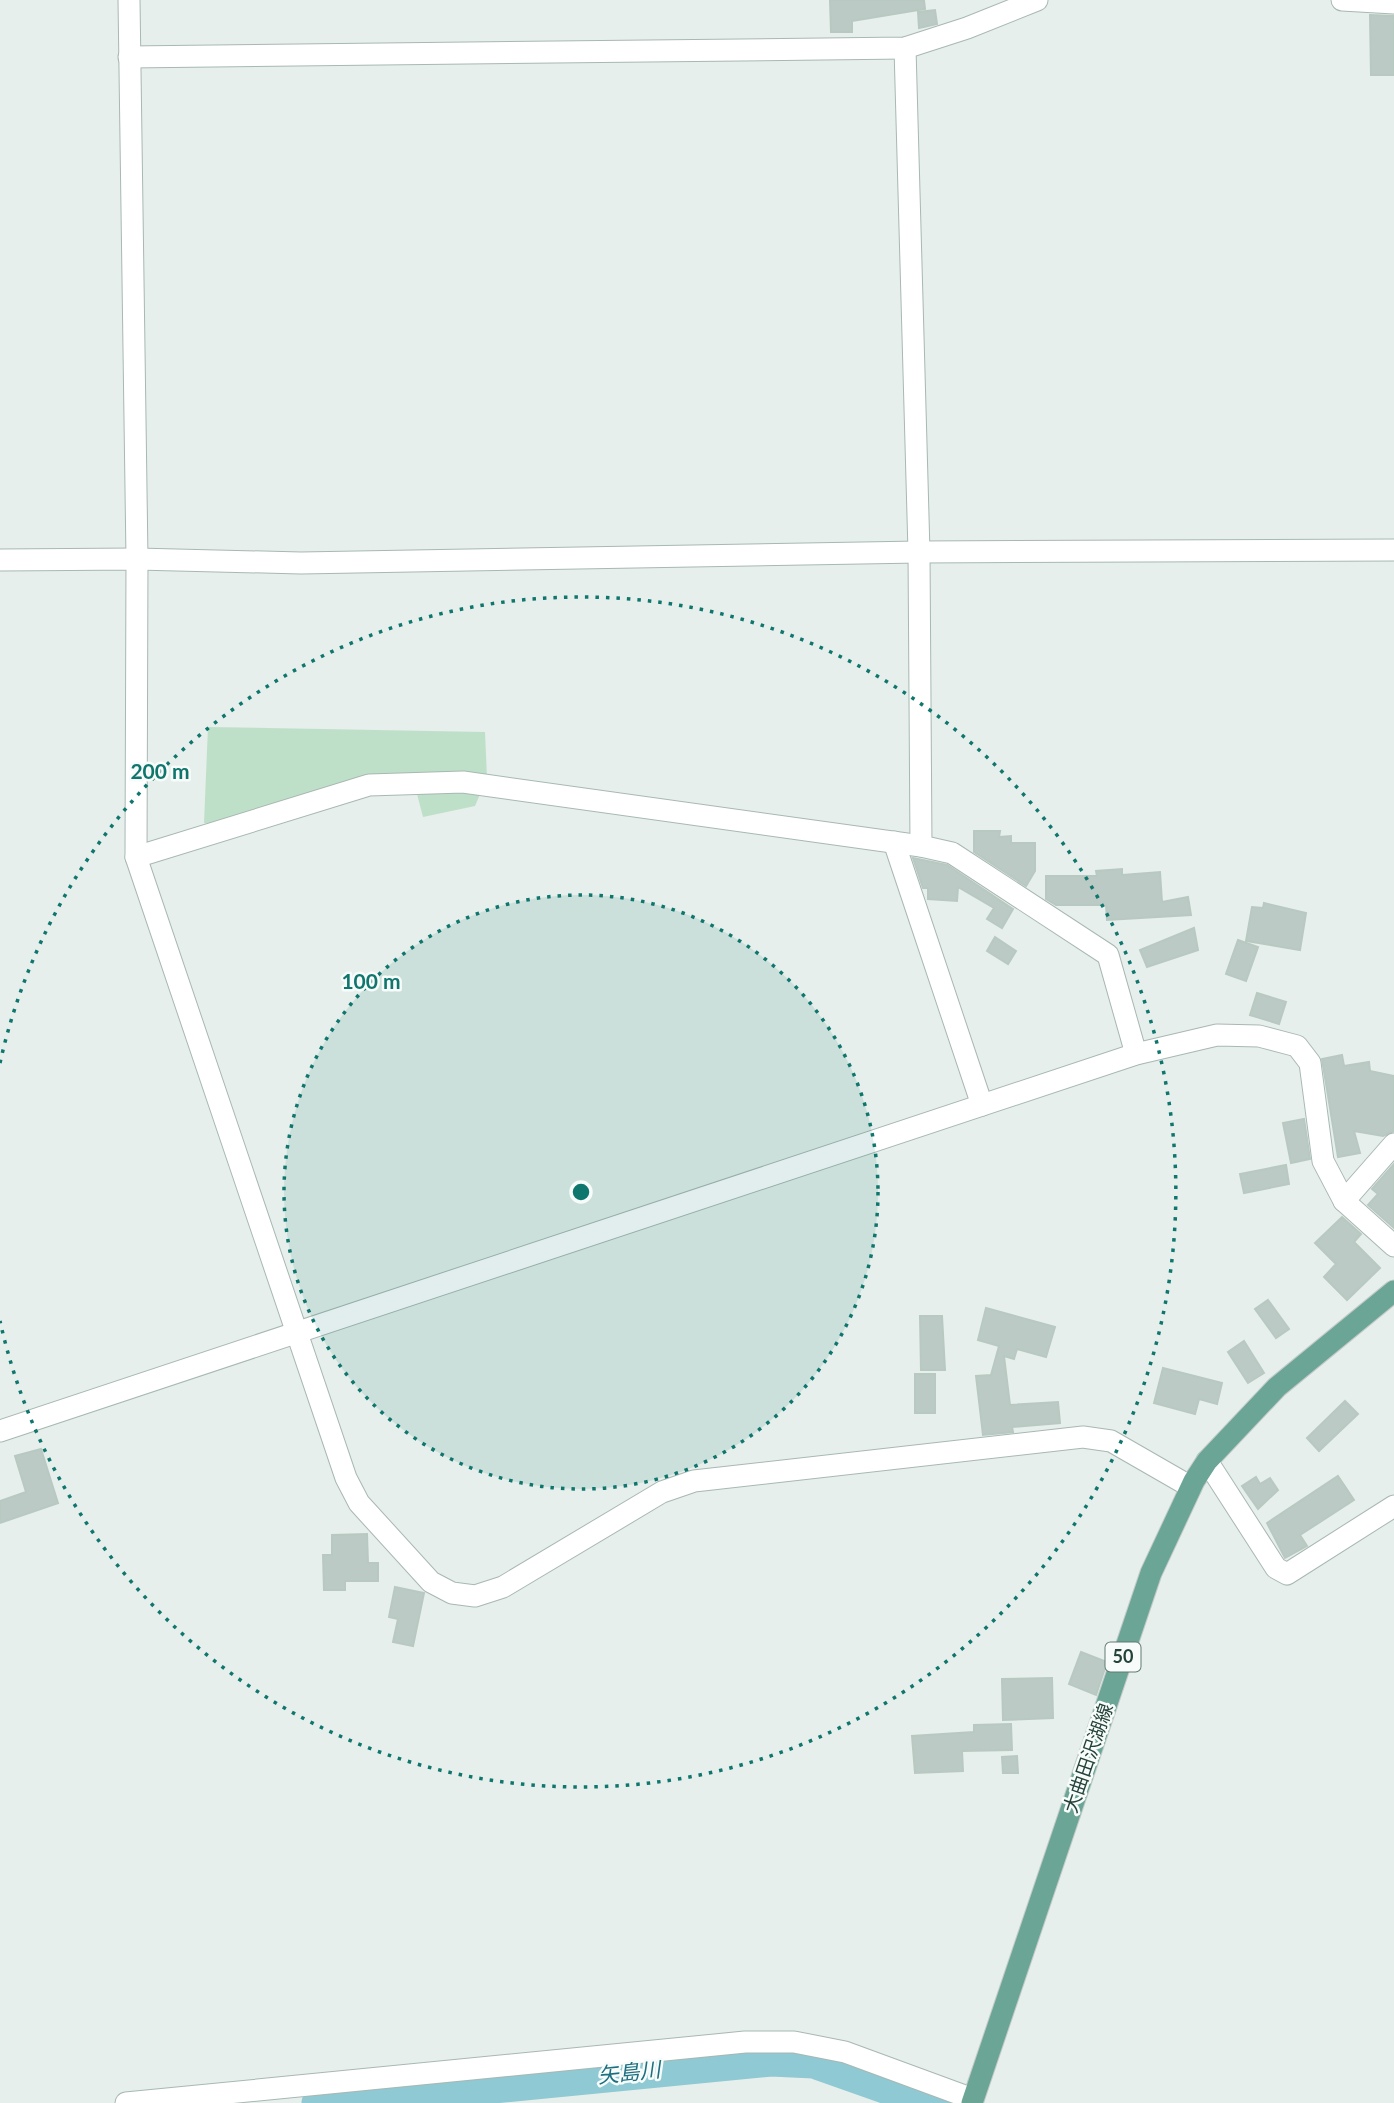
<svg xmlns="http://www.w3.org/2000/svg" width="1394" height="2103" font-family="Lato,'Noto Sans JP',sans-serif">
  <style>
    .green { fill: #bfe0c8 }
    .lines { fill: none; stroke-linecap: round; stroke-linejoin: round }
    .river { stroke: #8ec9d4; stroke-width: 35 }
    .building { fill: #bbcac4; stroke: #b8c9c2; stroke-width: 2 }
    .street-casing { stroke: #a8b8b2; stroke-width: 23 }
    .primary-casing { stroke: #c2cac8; stroke-width: 23 }
    .street { stroke: #fff; stroke-width: 21 }
    .primary { stroke: #6aa596; stroke-width: 21 }
    .ring { fill: none; stroke: #0f766e; stroke-width: 3.5; stroke-dasharray: 3.5 7 }
    .labels { text-anchor: middle; stroke-width: 5; stroke-linejoin: round; paint-order: stroke }
    .shield { fill: #f7fbf9; stroke: #637a73; stroke-width: 2 }
    .shield-label { font-size: 18px; font-weight: bold; fill: #24423a }
    .street-label { font-size: 19px; fill: #24423a; stroke: #f7fbf9 }
    .water-label { font-size: 21px; font-style: italic; fill: #1c6f80; stroke: #f7fbf9 }
    .centre { fill: #0f766e; stroke: #f7fbf9; stroke-width: 3.5 }
    .ring-label { font-size: 21px; text-anchor: middle; font-weight: bold; fill: #0f766e; stroke: #f7fbf9; stroke-width: 5; stroke-linejoin: round; paint-order: stroke }
  </style>
  <rect width="100%" height="100%" fill="#e6efeb"/>
  <polygon class="green" points="208,727 485,732 487,778 475,806 423,817 416,790 376,791 247,828 204,823"/>
  <g class="lines">
    <polyline class="river" points="319,2103 771,2059 814,2061 933,2103"/>
  </g>
  <g class="building">
    <polygon points="830,0 924,0 925,9 852,21 852,32 831,32"/>
    <polygon points="935,10 937,24 919,28 918,12"/>
    <polygon points="1370,15 1394,16 1394,75 1371,75"/>
    <polygon points="974,831 1000,831 999,837 1011,836 1011,843 1035,843 1035,871 1026,886 974,852"/>
    <polygon points="913,858 947,865 1013,909 1002,928 987,919 994,908 958,887 957,901 928,899 928,888 923,888"/>
    <polygon points="1122,869 1122,875 1160,872 1162,902 1188,897 1191,915 1107,920 1106,905 1056,905 1046,899 1046,876 1097,876 1096,871"/>
    <polygon points="1264,903 1306,913 1300,950 1246,941 1252,907 1263,908"/>
    <polygon points="1194,928 1198,950 1147,967 1140,950"/>
    <polygon points="995,937 1016,951 1008,964 987,951"/>
    <polygon points="1238,940 1258,947 1246,981 1226,974"/>
    <polygon points="1257,993 1286,1002 1279,1024 1250,1015"/>
    <polygon points="1342,1055 1344,1066 1369,1062 1370,1071 1394,1076 1394,1131 1383,1136 1354,1131 1360,1153 1338,1157 1322,1059"/>
    <polygon points="1304,1119 1310,1159 1291,1163 1283,1123"/>
    <polygon points="1394,1164 1394,1228 1368,1205 1378,1194 1372,1189"/>
    <polygon points="1286,1165 1289,1184 1244,1193 1240,1174"/>
    <polygon points="1342,1217 1361,1234 1354,1242 1380,1268 1347,1300 1324,1277 1336,1264 1315,1243"/>
    <polygon points="1268,1300 1289,1329 1276,1338 1255,1309"/>
    <polygon points="986,1308 1055,1327 1046,1357 1017,1349 1014,1359 1004,1356 1010,1405 1058,1402 1060,1423 1012,1427 1013,1432 983,1435 976,1376 991,1375 999,1346 978,1340"/>
    <polygon points="920,1316 942,1316 945,1370 921,1370"/>
    <polygon points="1244,1341 1264,1373 1248,1383 1228,1352"/>
    <polygon points="1163,1368 1222,1383 1217,1404 1199,1399 1195,1414 1154,1403"/>
    <rect x="915" y="1374" width="20" height="39"/>
    <polygon points="1345,1401 1358,1414 1319,1451 1307,1438"/>
    <polygon points="41,1449 58,1503 0,1523 0,1501 26,1492 15,1456"/>
    <polygon points="1338,1476 1354,1500 1300,1535 1307,1546 1285,1558 1267,1523"/>
    <polygon points="1256,1477 1260,1484 1270,1478 1278,1490 1258,1509 1242,1486"/>
    <polygon points="367,1534 368,1563 378,1563 378,1581 345,1581 345,1590 324,1590 323,1555 332,1555 332,1535"/>
    <polygon points="395,1587 424,1593 413,1646 393,1642 398,1619 389,1617"/>
    <polygon points="1081,1652 1107,1662 1096,1695 1069,1684"/>
    <polygon points="1052,1678 1053,1718 1003,1720 1002,1679"/>
    <polygon points="1011,1724 1012,1750 962,1751 963,1771 915,1773 912,1736 974,1732 974,1725"/>
    <polygon points="1017,1756 1018,1773 1003,1773 1002,1757"/>
  </g>
  <g class="lines">
    <g class="street-casing">
      <g id="street">
        <polyline points="129,0 137,559 136,857 346,1478 359,1503 431,1582 452,1593 475,1596 503,1587 662,1492 694,1481 1083,1437 1111,1441 1191,1487"/>
        <polyline points="1342,0 1394,3"/>
        <polyline points="905,48 919,552 921,846"/>
        <polyline points="129,57 905,48 967,28 1037,0"/>
        <polyline points="0,560 137,559 301,563 919,552 1394,550"/>
        <polyline points="894,842 982,1105"/>
        <polyline points="136,857 369,785 463,782 921,846 952,853 1108,955 1136,1054"/>
        <polyline points="1344,1201 1394,1144"/>
        <polyline points="0,1431 1136,1054 1217,1035 1259,1036 1297,1046 1310,1063 1323,1161 1344,1201 1394,1246"/>
        <polyline points="1207,1461 1276,1568 1287,1574 1394,1506"/>
        <polyline points="126,2103 745,2042 794,2042 845,2052 973,2099"/>
      </g>
    </g>
    <g class="primary-casing">
      <polyline id="primary" points="972,2103 1151,1573 1194,1481 1207,1461 1277,1387 1394,1291"/>
    </g>
    <use href="#street" class="street"/>
    <use href="#primary" class="primary"/>
  </g>
  <circle cx="581" cy="1192" r="297" fill="#0f766e" fill-opacity=".12"/>
  <g class="ring">
    <circle cx="581" cy="1192" r="297"/>
    <path d="M0 1063A595 595 0 1 1 0 1321"/>
  </g>
  <g class="labels">
    <rect class="shield" x="1105.5" y="1642.5" width="35" height="29" rx="5"/>
    <g class="shield-label">
      <text x="1123" y="1663">50</text>
    </g>
    <g class="street-label">
      <text transform="translate(1088 1758) rotate(-71)" y="7">大曲田沢湖線</text>
    </g>
    <g class="water-label">
      <text transform="translate(629 2073) rotate(-6)" y="7">矢島川</text>
    </g>
  </g>
  <circle cx="581" cy="1192" r="10" class="centre"/>
  <g class="ring-label">
    <text x="160" y="779">200 m</text>
    <text x="371" y="989">100 m</text>
  </g>
</svg>
